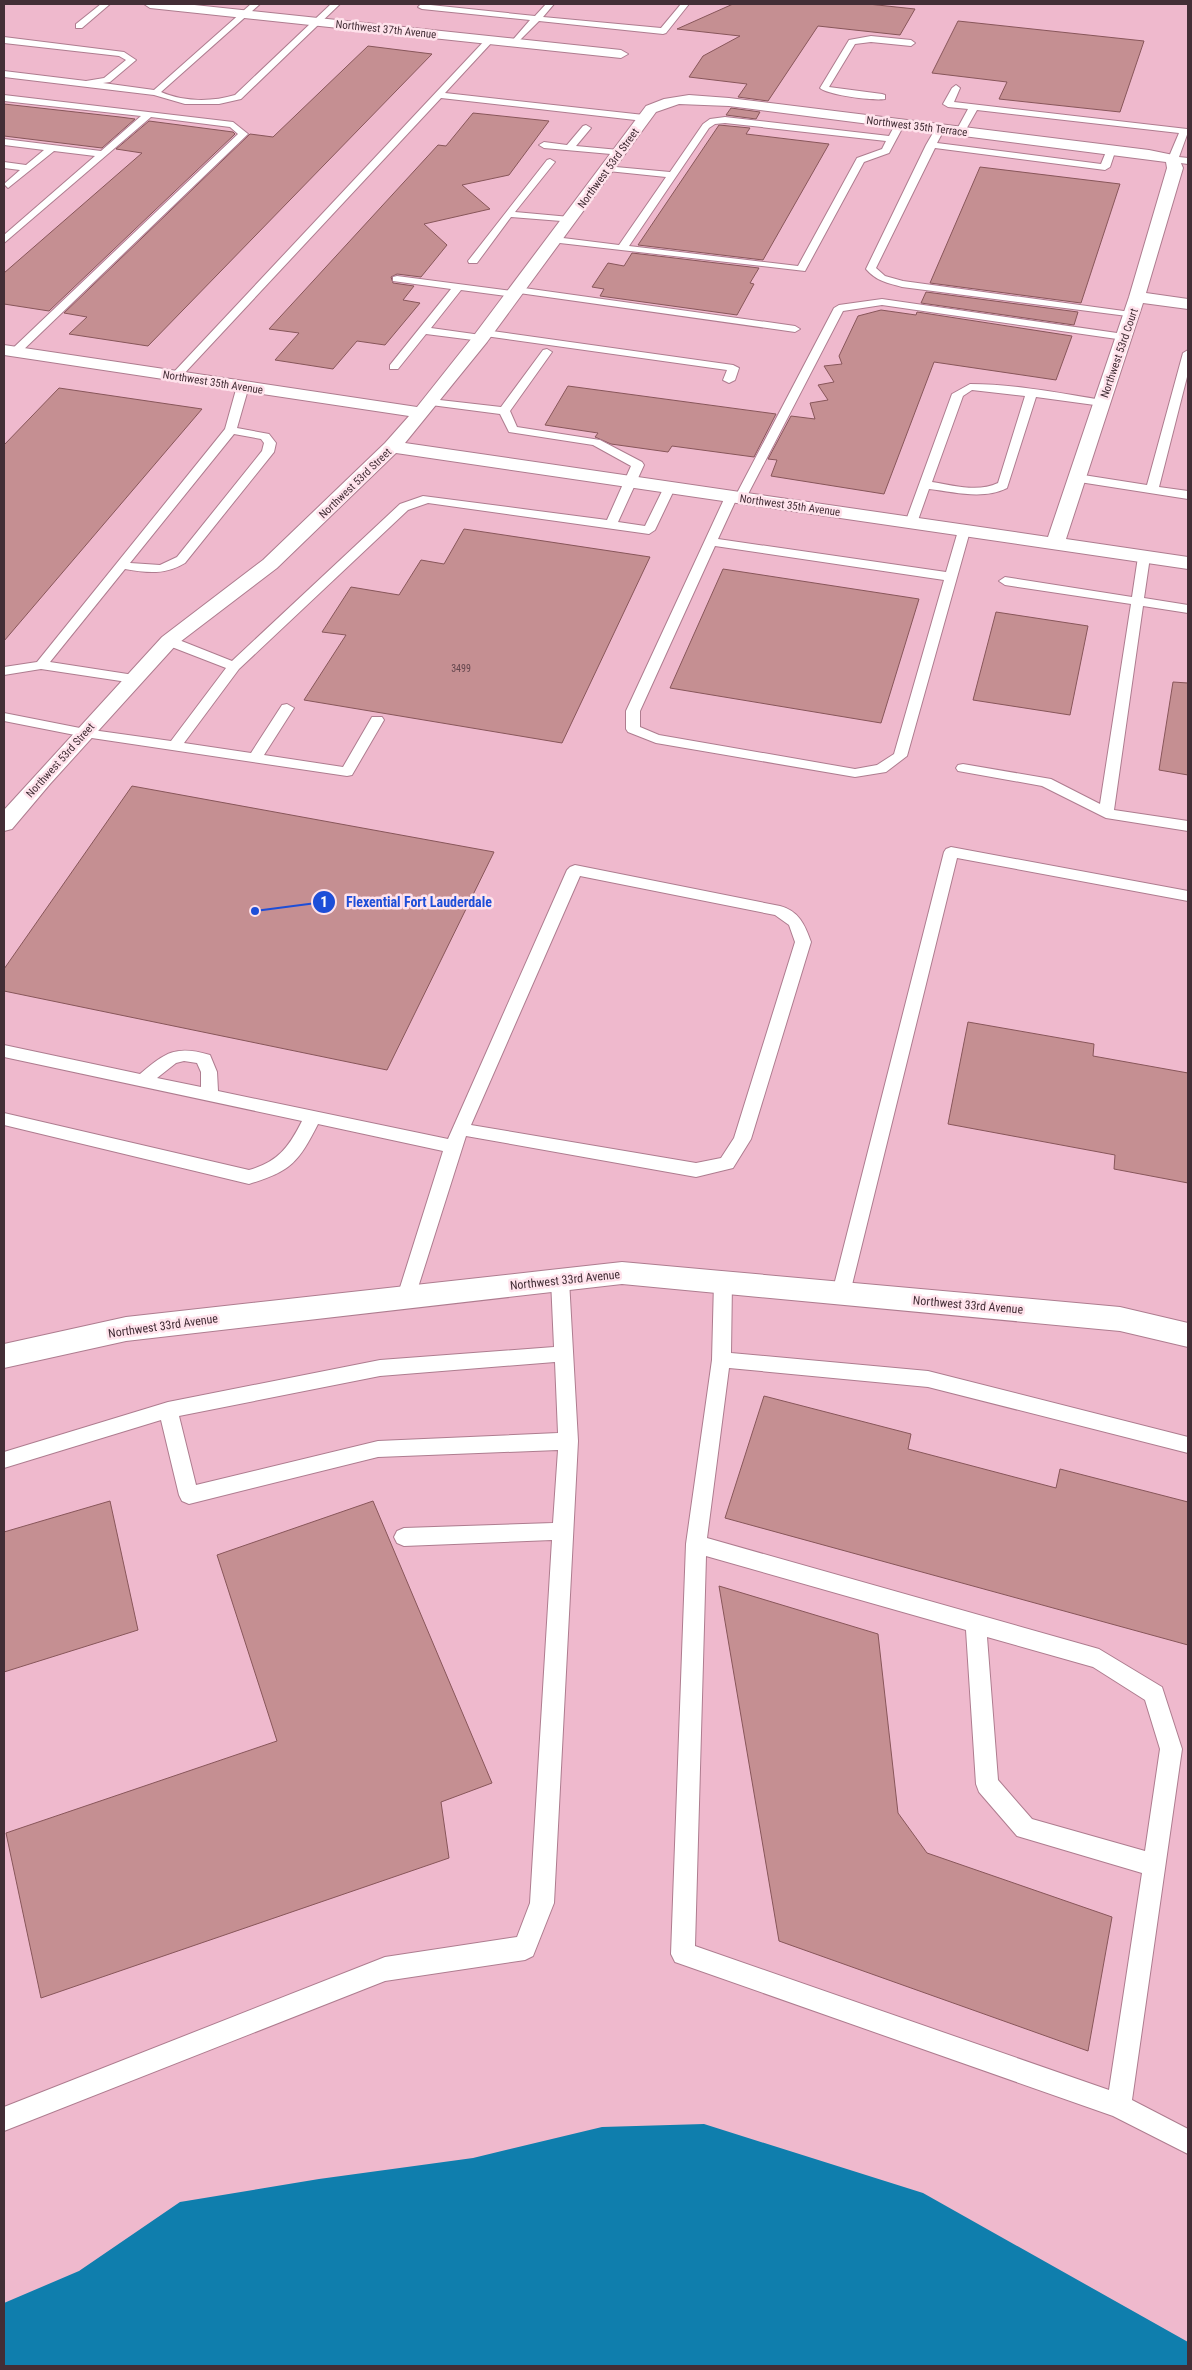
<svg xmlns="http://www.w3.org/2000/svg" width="1192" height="2370" font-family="'Roboto Condensed',sans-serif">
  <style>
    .water { fill: #0f7ead }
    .building { fill: #c58f92; stroke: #88565a }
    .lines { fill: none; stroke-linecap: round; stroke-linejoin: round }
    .service-casing { stroke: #ae7c8f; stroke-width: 2 }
    .minor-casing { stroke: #ae7c8f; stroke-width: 2 }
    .service { fill: #fff; fill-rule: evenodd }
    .minor { fill: #fff; fill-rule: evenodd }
    .labels { text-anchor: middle; stroke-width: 5; stroke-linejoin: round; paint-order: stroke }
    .number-label { font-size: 10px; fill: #64464d }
    .far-street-label { font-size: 11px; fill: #432e36; stroke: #ffe3ec }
    .street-label { font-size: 12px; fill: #432e36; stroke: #ffe3ec }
    .leader { fill: none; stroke: #1d4ed8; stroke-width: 2 }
    .callout-dot { fill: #1d4ed8; stroke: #ffe3ec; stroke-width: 2 }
    .mark-label { font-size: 15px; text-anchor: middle; font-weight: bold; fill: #fff }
    .callout-label { font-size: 14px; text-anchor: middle; font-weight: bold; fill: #1d4ed8; stroke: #ffe3ec; stroke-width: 5; stroke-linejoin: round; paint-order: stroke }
  </style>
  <rect width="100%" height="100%" fill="#efb9cd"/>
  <polygon class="water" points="704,2124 923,2193 1188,2342 1188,2366 4,2366 4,2303 79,2271 180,2202 319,2179 473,2158 602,2127"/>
  <g class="building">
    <polygon points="733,4 868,4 915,9 900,35 818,26 768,101 738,97 747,84 689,77 703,56 740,36 677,29"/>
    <polygon points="958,21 1144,41 1120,112 999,99 1007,82 932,73"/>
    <polygon points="368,46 432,54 148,346 69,334 87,317 64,313 250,134 273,137"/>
    <polygon points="4,104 120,117 135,119 102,148 4,136"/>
    <polygon points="731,108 760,112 756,119 726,115"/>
    <polygon points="473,113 549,121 509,175 462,185 490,209 424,224 447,245 421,277 397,274 391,277 393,283 414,286 403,300 420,303 385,345 357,341 333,369 275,360 299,333 269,329 438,145 446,146"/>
    <polygon points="149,121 233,132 235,134 49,311 4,304 4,273 142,153 116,149"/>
    <polygon points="719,125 750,128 746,134 829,144 763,260 638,245"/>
    <polygon points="980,167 1120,184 1081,303 930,283"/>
    <polygon points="632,253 759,268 750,283 754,284 737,315 600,296 604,289 592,287 608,263 624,266"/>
    <polygon points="926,292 1078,312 1074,325 921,303"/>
    <polygon points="881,310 916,315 917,312 1072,336 1056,380 934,362 884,494 771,476 777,460 768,459 791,416 815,419 810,403 828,400 818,385 834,382 824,366 842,364 839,356 858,316"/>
    <polygon points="568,386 776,414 754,457 672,446 668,452 611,444 595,437 598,433 545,425"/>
    <polygon points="59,388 202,409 4,641 4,445"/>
    <polygon points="464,529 650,557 562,743 304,700 346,635 322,632 351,587 399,595 421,560 444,564"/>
    <polygon points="723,569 919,599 881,723 670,688"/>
    <polygon points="996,612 1088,626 1070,715 973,700"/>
    <polygon points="1173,682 1188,683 1188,775 1159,770"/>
    <polygon points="132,786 494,852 387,1070 4,991 4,969"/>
    <polygon points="968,1022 1094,1044 1093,1056 1188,1073 1188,1183 1114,1169 1115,1155 948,1124"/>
    <polygon points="764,1396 911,1434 908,1449 1056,1488 1060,1469 1188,1502 1188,1645 725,1518"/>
    <polygon points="110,1501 138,1630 4,1672 4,1532"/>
    <polygon points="373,1501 492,1783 441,1802 449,1858 41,1998 6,1833 277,1741 217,1555"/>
    <polygon points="719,1586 878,1634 898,1813 927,1853 1112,1917 1088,2051 779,1941"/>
  </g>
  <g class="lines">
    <g class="service-casing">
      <g id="service">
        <polygon points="101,4 110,4 82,28 76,28 76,24"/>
        <path d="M251,4H260L161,92C184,102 212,102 235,95L331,4H340L241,99L219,104H185L154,95L4,77V71L86,81L104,78L126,60L119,56L4,43V37L124,52L136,60L110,82L103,83L154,90Z"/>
        <polygon points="421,4 535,16 546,4 554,4 543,17 661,28 681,4 689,4 666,33 663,34 539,21 515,45 511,42 530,20 422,9 418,7"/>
        <path d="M871,36L911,40L915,43L911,46L871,42L855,44L829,87L882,94L885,95V99C873,101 828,95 820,88L849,40Z"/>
        <polygon points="487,38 494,40 445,93 644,115 649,118 644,121 441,98 180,378 172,378 172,374"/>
        <polygon points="956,85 960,88 954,102 1187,129 1188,132 1179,157 1188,158 1188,164 1173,162 1168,159 1179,133 977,110 964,133 958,133 956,131 968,109 948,107 943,104 952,88"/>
        <polygon points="4,95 233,122 248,134 19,354 11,354 11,350 238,134 230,127 151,117 4,243 4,235 95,156 54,151 8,188 4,184 20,170 4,168 4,162 26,165 44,150 4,145 4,139 101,151 141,116 4,101"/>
        <path d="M725,117L889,136L897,121L905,123L889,153L864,162L805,271L551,242V238L555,237L619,245L666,177L608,171L605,170V166L670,172L703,124L710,119ZM725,123L886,141L882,149L857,158L798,266L629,246L709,128L715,124Z"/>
        <polygon points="586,125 591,128 576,146 619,150 622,151 622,155 544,148 539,145 544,142 567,145 583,126"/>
        <path d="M940,125L945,128L937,143L1101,164L1108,147L1116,149L1110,167L1105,170L935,148L876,268L885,276L903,281L1131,312L1136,315L1135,317L902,287C888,283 876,281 866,269L926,145L937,126Z"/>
        <polygon points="550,159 555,162 515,212 570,217 574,218 574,222 511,217 477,263 469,263 468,261 547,160"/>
        <polygon points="397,276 512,291 517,287 795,326 800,329 795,332 519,293 514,297 461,290 431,328 481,335 481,331 485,330 733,365 739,368 735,380 729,383 723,380 727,370 485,336 485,340 481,341 426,334 398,369 390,369 390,365 451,289 393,281 393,277"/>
        <path d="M882,299L1124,334L1129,337L1124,340L882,305L843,311L746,498L740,502L736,500L718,539L946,572L958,531L964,527L970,531L907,756L886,772L855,777L656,743L628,732L626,729V711L725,497L731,493L736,495L834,308L839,305ZM715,546L944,580L894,754L877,765L855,769L659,735L640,727V711Z"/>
        <polygon points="547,349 552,352 510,411 517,427 600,440 642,462 644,465 618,522 645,526 665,485 673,485 675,488 655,530 649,534 428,503 408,510 239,669 184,743 251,753 282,705 287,704 294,708 264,755 343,767 372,717 382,717 384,720 352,775 347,776 85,737 4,721 4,713 85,729 171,741 226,668 164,644 162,641 164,638 174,638 232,661 400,504 423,496 607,520 631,466 593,445 509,432 500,414 431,405 425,402 431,399 501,407 543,350"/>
        <polygon points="1188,350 1188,373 1159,487 1188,491 1188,499 1073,481 1071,478 1077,474 1147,485 1183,353"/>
        <path d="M243,383L249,386L237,428L269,434L276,443L274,452L185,563C166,575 147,573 125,569L50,662L134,675L139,676L141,679L139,682L134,683L41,669L4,675V667L37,662L225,429L237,386ZM234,434L261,439L264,443L262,451L177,557L160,565L130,563Z"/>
        <path d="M970,384C1014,384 1059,393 1102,400L1108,403L1102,406L1036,397L1007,488C983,500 955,492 929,489L917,523L911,527L907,526L905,523L952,394ZM972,390L1025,396L998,483C978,493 952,485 932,482L963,396Z"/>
        <polygon points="1144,553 1150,557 1144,598 1188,605 1188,613 1143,606 1114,810 1188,821 1188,831 1106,818 1042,786 958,771 956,768 958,765 963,764 1051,779 1100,804 1131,604 1005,585 999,581 1005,577 1132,597 1138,557"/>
        <polygon points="951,847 1188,891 1188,901 957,858 850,1293 847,1298 841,1300 835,1298 832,1293 944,852 946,849"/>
        <path d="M575,865L780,906C799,911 805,925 811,942L751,1139L733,1168L696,1177L466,1136L415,1297L412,1302L406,1304L400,1302L397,1297L443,1151L318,1124C298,1163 291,1171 249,1184L4,1125V1113L249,1170C278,1162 289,1147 302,1121L4,1057V1045L140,1074C166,1052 176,1045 210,1055L217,1072L218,1091L448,1139L567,870L570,867ZM580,876L775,915L789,925L795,942L734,1138L721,1158L696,1163L471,1125ZM184,1061L197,1063L201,1072V1087L157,1078L176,1063Z"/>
        <path d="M560,1273L566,1275L569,1280L578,1441L554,1903L533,1956L525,1960L385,1981L4,2131V2107L385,1957L517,1937L530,1903L552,1540L404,1546L397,1543L394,1537L397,1531L404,1528L553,1523L558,1450L378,1457L189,1504L182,1501L179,1495L161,1420L4,1468V1452L168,1402L380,1360L554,1347L551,1280L554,1275ZM555,1362L558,1433L378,1441L196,1485L179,1416L380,1376Z"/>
        <path d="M723,1275L729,1277L732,1282L731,1353L928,1371L1188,1437V1453L928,1387L729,1368L707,1538L1099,1649L1162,1687L1182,1749L1132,2100L1188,2129V2154L1113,2116L675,1962L671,1954L686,1544L712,1360L714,1282L717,1277ZM706,1556L966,1630L976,1784L979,1792L1017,1836L1142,1873L1109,2090L695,1946ZM987,1637L1093,1667L1145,1700L1160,1749L1145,1851L1032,1819L998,1780Z"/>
      </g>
    </g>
    <g class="minor-casing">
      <g id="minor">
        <polygon points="144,4 185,4 621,50 628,54 621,58 150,8"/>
        <path d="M689,95L729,98L1149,150L1178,156L1183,168L1146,293L1188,299V309L1143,303L1066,539L1188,557V569L396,453L277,568L176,645L50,784L12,829L4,831V810L162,637L263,560L385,443L409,416L4,355V345L417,407L475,334L646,106L664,99ZM679,104L729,106L1166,162L1167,168L1129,297L1048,537L405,443L487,342L656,112Z"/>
        <polygon points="622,1262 1120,1307 1188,1323 1188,1347 1120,1331 622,1284 126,1341 4,1368 4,1344 126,1317"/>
      </g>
    </g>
    <use href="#service" class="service"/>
    <use href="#minor" class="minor"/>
  </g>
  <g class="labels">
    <g class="number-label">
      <text x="461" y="672">3499</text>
    </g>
    <g class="far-street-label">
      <text transform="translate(386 29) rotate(6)" y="4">Northwest 37th Avenue</text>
      <text transform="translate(917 126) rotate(7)" y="4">Northwest 35th Terrace</text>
      <text transform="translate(608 168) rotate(-54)" y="4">Northwest 53rd Street</text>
      <text transform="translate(1119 353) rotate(-71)" y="4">Northwest 53rd Court</text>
      <text transform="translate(213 382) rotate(9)" y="4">Northwest 35th Avenue</text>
      <text transform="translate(355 483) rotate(-44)" y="4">Northwest 53rd Street</text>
      <text transform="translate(790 505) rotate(8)" y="4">Northwest 35th Avenue</text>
      <text transform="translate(60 760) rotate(-48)" y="4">Northwest 53rd Street</text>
    </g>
    <g class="street-label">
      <text transform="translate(565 1280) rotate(-6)" y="4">Northwest 33rd Avenue</text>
      <text transform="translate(968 1305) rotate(5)" y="4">Northwest 33rd Avenue</text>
      <text transform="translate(163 1326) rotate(-8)" y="4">Northwest 33rd Avenue</text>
    </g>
  </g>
  <path class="leader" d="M255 911L324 902"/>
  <g class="callout-dot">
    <circle cx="255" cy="911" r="5"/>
    <circle cx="324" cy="902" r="12"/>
  </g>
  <g class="mark-label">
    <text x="324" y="907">1</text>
  </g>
  <g class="callout-label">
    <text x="419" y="907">Flexential Fort Lauderdale</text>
  </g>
  <rect width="1192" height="2370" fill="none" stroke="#432e36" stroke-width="10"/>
</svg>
